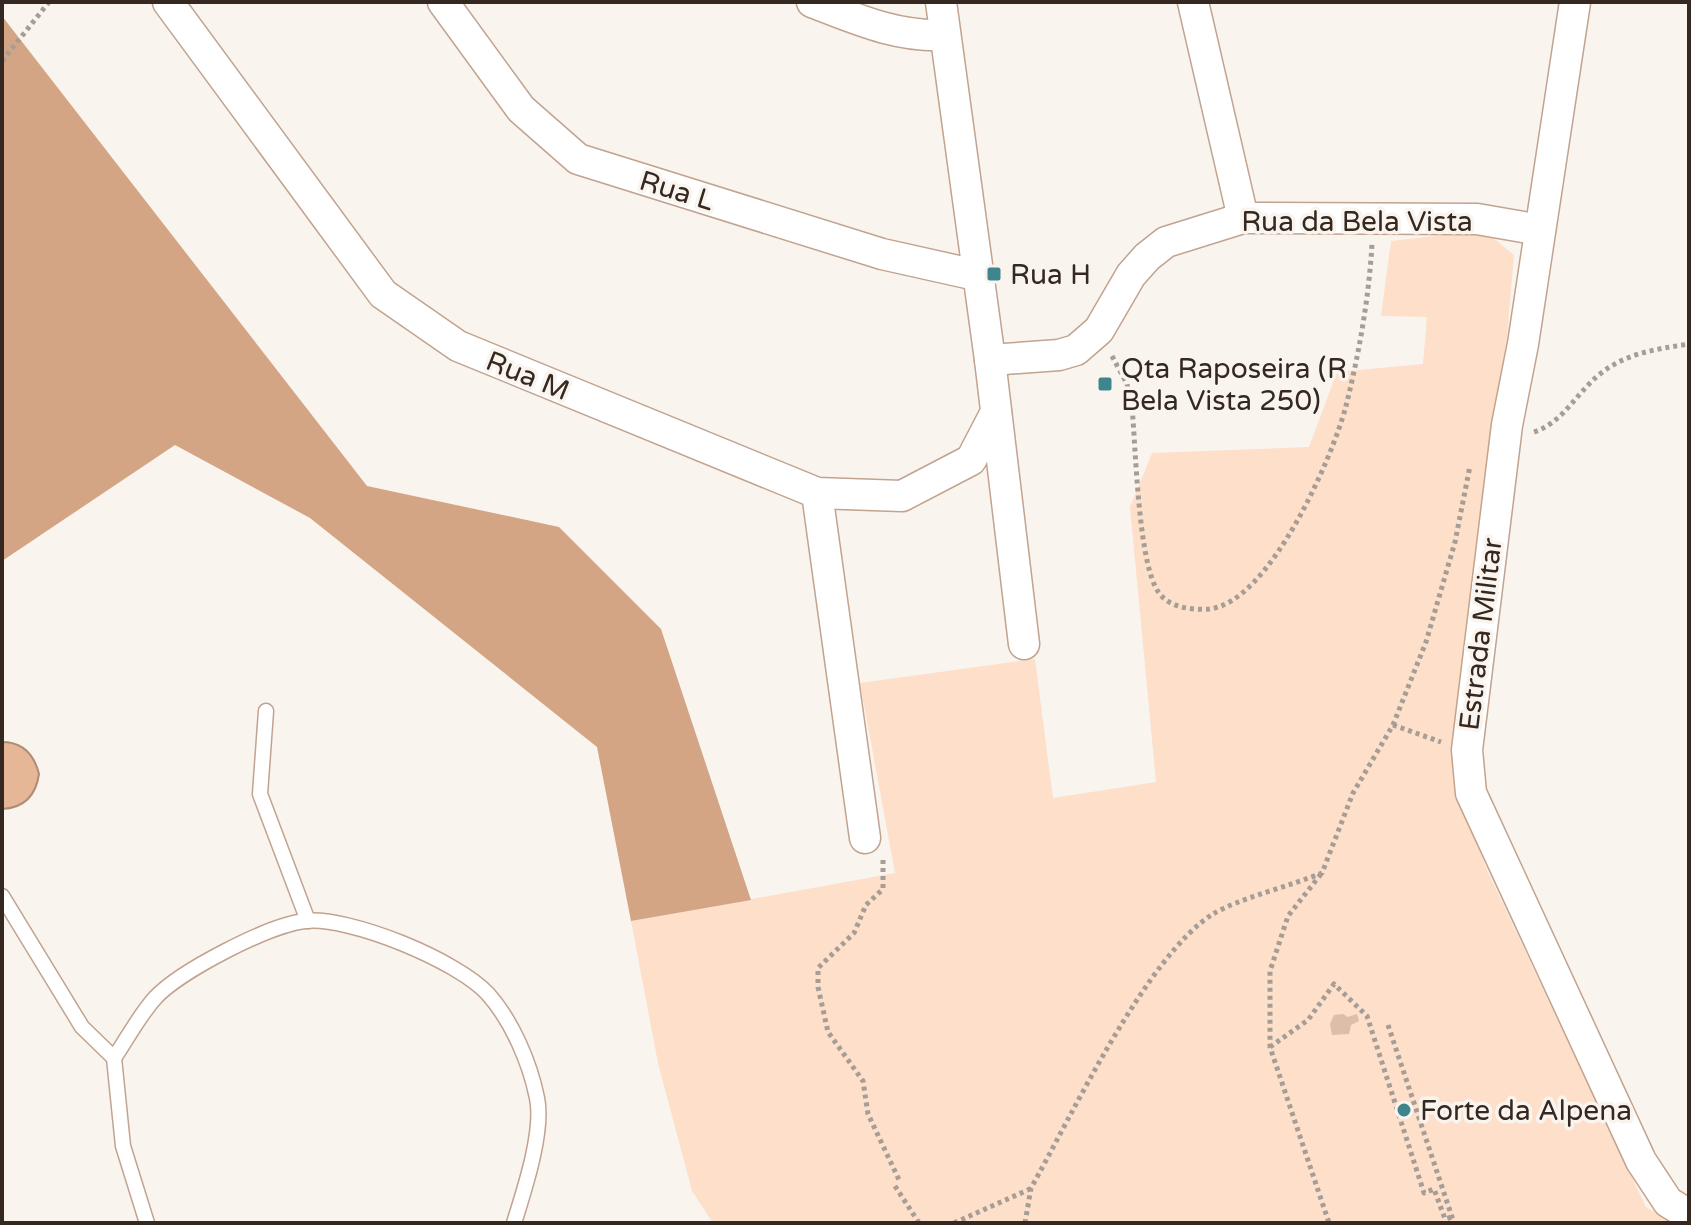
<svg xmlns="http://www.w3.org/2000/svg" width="1691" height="1225" font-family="'Varela Round',sans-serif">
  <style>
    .green { fill: #fddfca }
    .forest { fill: #d4a584 }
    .water { fill: #e6b796; stroke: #b18c73; stroke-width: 2 }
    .building { fill: #dcbea9 }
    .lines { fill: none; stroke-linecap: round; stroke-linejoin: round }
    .service-casing { stroke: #c1a38f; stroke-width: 17 }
    .minor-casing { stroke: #c1a38f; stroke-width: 33 }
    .path { stroke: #a69d97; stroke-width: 5; stroke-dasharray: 4 4; stroke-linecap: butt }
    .service { stroke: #fff; stroke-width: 14 }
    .minor { stroke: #fff; stroke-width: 30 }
    .poi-dot { fill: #3e858e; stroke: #faf4ef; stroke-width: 3 }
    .labels { text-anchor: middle; stroke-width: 7; stroke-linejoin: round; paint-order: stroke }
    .street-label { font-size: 28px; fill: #342820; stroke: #faf4ef }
    .poi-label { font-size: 28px; fill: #342820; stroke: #faf4ef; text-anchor: start }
  </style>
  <rect width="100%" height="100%" fill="#faf4ef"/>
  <polygon class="green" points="1462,233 1492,237 1514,255 1507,337 1465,630 1454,787 1487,870 1646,1207 1674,1223 713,1223 692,1191 658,1063 631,921 895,873 860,683 1035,659 1053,798 1156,782 1130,507 1152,453 1309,447 1337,372 1423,364 1427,317 1381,316 1391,241"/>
  <polygon class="forest" points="2,16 367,486 559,527 661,629 751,900 631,921 597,747 310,518 175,445 2,561"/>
  <path class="water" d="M2,742C23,742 34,754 39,774C36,795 24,808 2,809Z"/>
  <polygon class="building" points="1343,1014 1348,1017 1357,1014 1359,1021 1351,1025 1349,1034 1332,1035 1330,1024 1334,1015"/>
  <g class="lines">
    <g class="service-casing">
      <g id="service">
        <polyline points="266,711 260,794 308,921"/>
        <polyline points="2,896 82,1027 114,1058 123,1146 147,1223"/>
        <path d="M114,1058C127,1039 139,1016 155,998C180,971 269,925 305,921C350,916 458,961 488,994C512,1021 530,1063 537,1098C544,1131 524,1191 514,1223"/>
      </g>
    </g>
    <g class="minor-casing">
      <g id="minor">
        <polyline points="168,2 383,294 458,346 817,493 902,496 971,460 996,412"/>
        <polyline points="443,2 521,109 578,159 882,254 976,275"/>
        <path d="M812,2C856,19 896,37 944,35"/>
        <polyline points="941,2 990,360 1024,644"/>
        <polyline points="1193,2 1243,218"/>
        <polyline points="1575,2 1523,344 1507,425 1467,750 1471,793 1641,1161 1668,1202 1689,1215"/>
        <polyline points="990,360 1059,355 1076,350 1099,330 1131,275 1147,257 1166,242 1243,218 1477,219 1540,230"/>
        <polyline points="817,493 865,838"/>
      </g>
    </g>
    <g class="path">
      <polyline points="2,61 49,2"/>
      <path d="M1112,356L1127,384L1132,408C1136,448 1138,565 1159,593C1170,608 1192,610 1209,609C1269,603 1332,459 1346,406C1359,354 1369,297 1372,244"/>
      <path d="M1534,432C1564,422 1576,393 1600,374C1626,353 1657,349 1689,344"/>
      <polyline points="1393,725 1441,742"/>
      <polyline points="883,860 883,889 866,905 854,933 818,968 818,987 828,1032 863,1081 868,1114 900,1182"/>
      <polyline points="1321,874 1288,916 1270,971 1270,1047 1329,1223"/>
      <polyline points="1388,1025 1454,1223"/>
      <polyline points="1270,1047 1308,1020 1334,984 1367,1016 1424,1193 1434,1189 1445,1219 1452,1217"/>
      <polyline points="895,1186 919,1223"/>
      <polyline points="954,1223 1030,1189"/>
      <path d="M1025,1223L1031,1188C1071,1117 1147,955 1213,914C1237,899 1293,885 1322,873L1353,793L1393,725L1426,642L1455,542L1470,466"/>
    </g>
    <use href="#service" class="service"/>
    <use href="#minor" class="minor"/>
  </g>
  <g class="poi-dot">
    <rect x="986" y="266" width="16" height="16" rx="4"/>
    <rect x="1097" y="376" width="16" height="16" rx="4"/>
    <circle cx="1404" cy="1110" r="8"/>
  </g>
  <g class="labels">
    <g class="street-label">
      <text transform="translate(677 190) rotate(17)" y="10">Rua L</text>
      <text x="1357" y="231">Rua da Bela Vista</text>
      <text transform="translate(528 375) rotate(22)" y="10">Rua M</text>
      <text transform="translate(1480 634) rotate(-83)" y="10">Estrada Militar</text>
    </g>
    <g class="poi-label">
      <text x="1010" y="284">Rua H</text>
      <text x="1121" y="378">Qta Raposeira (R<tspan x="1121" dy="32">Bela Vista 250)</tspan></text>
      <text x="1420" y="1120">Forte da Alpena</text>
    </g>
  </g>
  <rect width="1691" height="1225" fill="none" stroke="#342820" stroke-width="8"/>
</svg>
